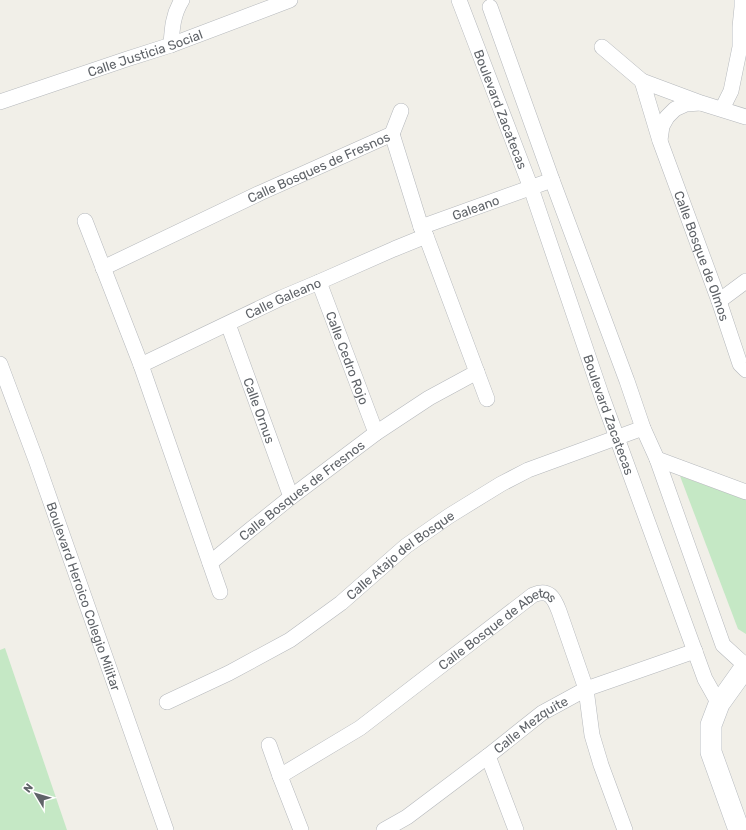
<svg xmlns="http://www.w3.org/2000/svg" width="746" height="830" font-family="Rubik,sans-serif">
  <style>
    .green { fill: #c5e8c5 }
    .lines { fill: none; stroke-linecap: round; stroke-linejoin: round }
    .street-casing { stroke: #b5b8bc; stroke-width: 16 }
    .secondary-casing { stroke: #b6babf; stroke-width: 22 }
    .street { stroke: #fff; stroke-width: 15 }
    .secondary { stroke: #fff; stroke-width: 21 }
    .labels { text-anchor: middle; stroke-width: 3.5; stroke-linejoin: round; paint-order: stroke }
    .street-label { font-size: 13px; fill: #5f6368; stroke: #fff }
  </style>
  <rect width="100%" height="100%" fill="#f1efe8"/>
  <g class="green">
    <polygon points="680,476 746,500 746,634 738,629"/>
    <polygon points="5,648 67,830 0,830 0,650"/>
  </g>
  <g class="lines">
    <g class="street-casing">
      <g id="street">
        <path id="s1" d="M459,0L531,188L601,394L705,679L719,704"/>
        <polyline points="490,7 552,180 627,381 643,428 657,459 723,645 746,666"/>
        <path d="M171,45C172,29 173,14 182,0"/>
        <polyline points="602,47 642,81"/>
        <path id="s2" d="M0,102L127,59L171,45L290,0"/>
        <polyline points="722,109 731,91 740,47 740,27 742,7 742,0"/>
        <path id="s3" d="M746,117L701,103L642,81L660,141L719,301L740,364L746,370"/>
        <polyline points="392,134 401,111"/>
        <polyline points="660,140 662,126 667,117 675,109 686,104 700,103"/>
        <polyline points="85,221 141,365 220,592"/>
        <path id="s4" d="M421,227L552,180"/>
        <path id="s5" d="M103,268L260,193L392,134L421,227L426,236L487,399"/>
        <path id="s6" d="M319,282L376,433"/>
        <polyline points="719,301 746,281"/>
        <path id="s7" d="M228,324L291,497"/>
        <path id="s8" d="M0,364L36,460L166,830"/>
        <path id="s9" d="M141,365L281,298L319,282L394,249L426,236"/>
        <polyline points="657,459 746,492"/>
        <path id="s10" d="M210,563L250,530L291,497L376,433L429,398L477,372"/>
        <path id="s11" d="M167,702L229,673L290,640L341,603L406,546L449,516L501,484L528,470L643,428"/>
        <polyline points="269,745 280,776"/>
        <polyline points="488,756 516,830"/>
        <path id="s12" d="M301,830L280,776L360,728L533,595C549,588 554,598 559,611L586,689L592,735L601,765L625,830"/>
        <path id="s13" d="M384,830L407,817L488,756L542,713L586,689L695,651"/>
      </g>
    </g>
    <g class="secondary-casing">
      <polyline id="secondary" points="739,830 711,752 711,725 719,704 746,666"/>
    </g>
    <use href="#street" class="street"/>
    <use href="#secondary" class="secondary"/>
  </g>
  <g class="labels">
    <g class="street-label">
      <text dy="5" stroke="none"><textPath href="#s2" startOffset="153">Calle Justicia Social</textPath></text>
      <text dy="5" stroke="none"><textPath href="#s1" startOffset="117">Boulevard Zacatecas</textPath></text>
      <text dy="5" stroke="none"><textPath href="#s5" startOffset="238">Calle Bosques de Fresnos</textPath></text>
      <text dy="5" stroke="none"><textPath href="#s4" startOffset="58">Galeano</textPath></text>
      <text dy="5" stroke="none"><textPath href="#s3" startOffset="295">Calle Bosque de Olmos</textPath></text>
      <text dy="5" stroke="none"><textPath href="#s9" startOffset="157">Calle Galeano</textPath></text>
      <text dy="5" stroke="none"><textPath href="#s6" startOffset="81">Calle Cedro Rojo</textPath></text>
      <text dy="5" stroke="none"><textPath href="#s7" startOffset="92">Calle Ornus</textPath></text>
      <text dy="5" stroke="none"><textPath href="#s1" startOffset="441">Boulevard Zacatecas</textPath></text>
      <text dy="5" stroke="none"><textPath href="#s10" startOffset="117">Calle Bosques de Fresnos</textPath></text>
      <text dy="5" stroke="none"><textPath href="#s11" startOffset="277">Calle Atajo del Bosque</textPath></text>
      <text dy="5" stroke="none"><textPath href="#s8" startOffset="247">Boulevard Heroico Colegio Militar</textPath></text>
      <text dy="5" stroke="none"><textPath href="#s12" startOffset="323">Calle Bosque de Abetos</textPath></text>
      <text dy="5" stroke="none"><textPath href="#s13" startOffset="181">Calle Mezquite</textPath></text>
    </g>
  </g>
  <g transform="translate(36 794) rotate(308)" stroke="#ffffff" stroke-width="3" paint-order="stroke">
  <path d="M0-3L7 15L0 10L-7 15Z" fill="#5f6368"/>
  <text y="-6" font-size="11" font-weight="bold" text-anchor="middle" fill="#5f6368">N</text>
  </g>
</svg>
